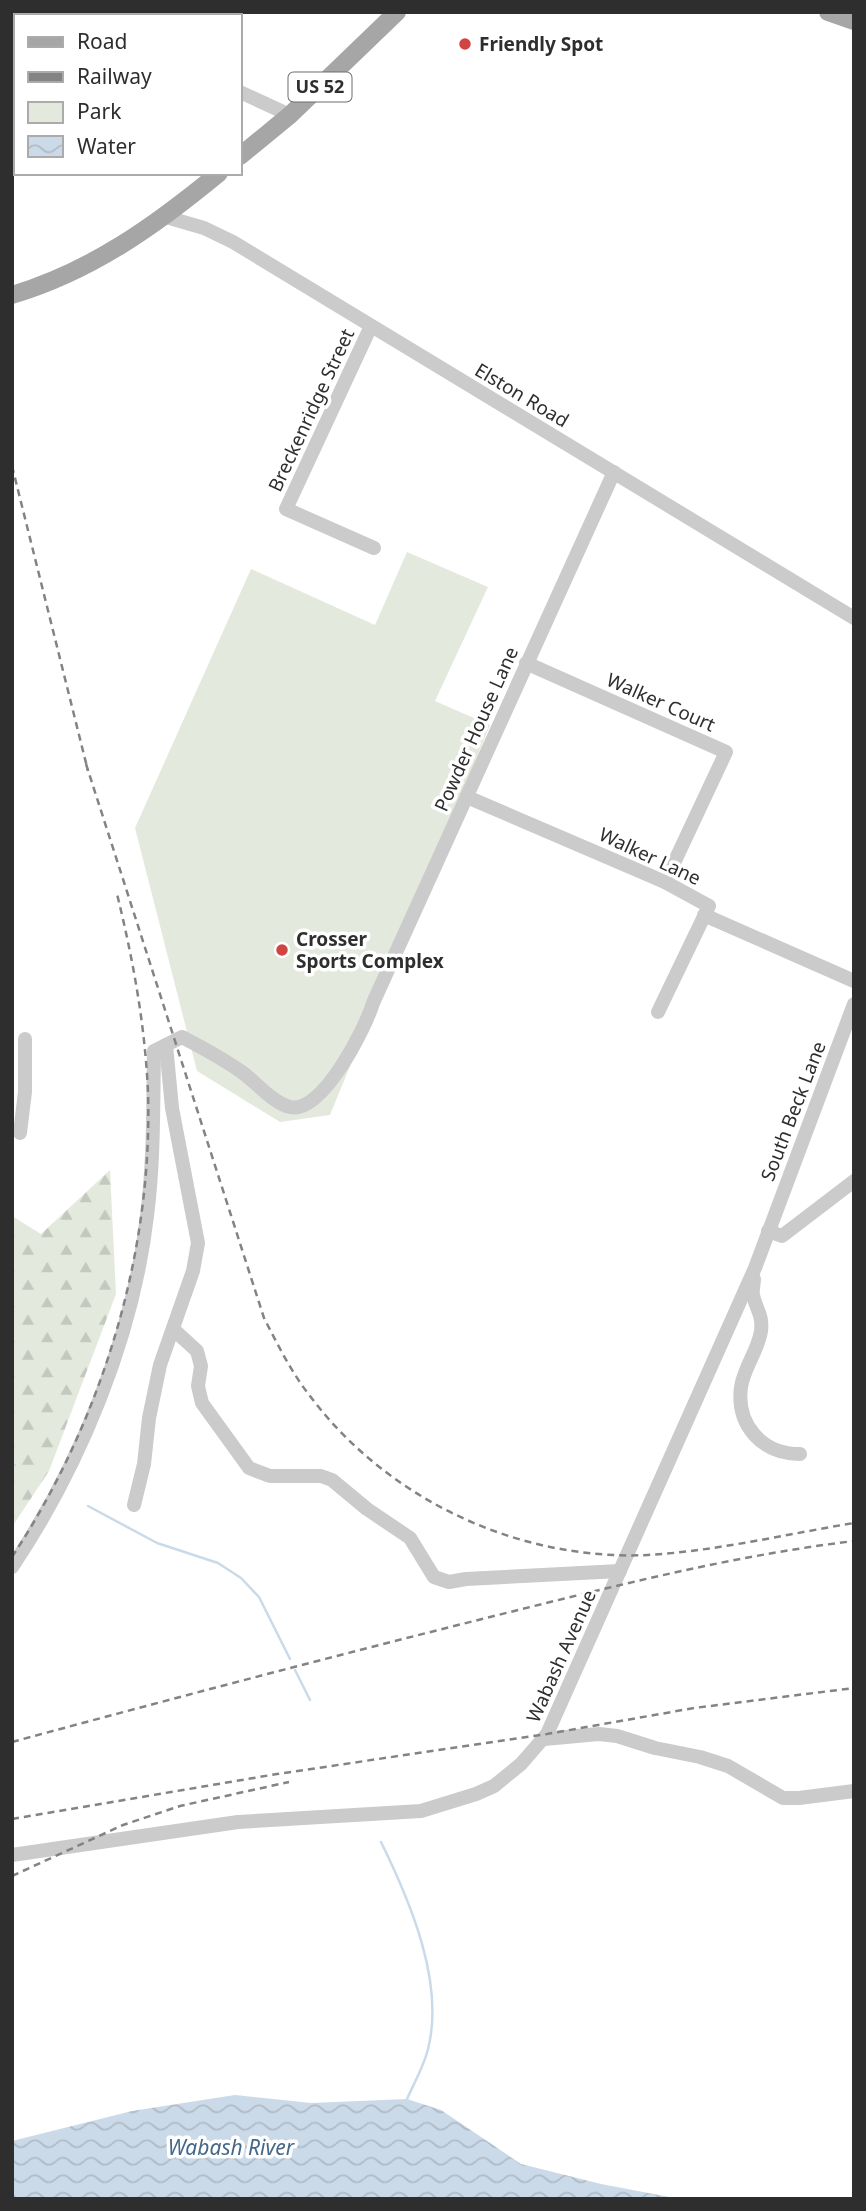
<svg xmlns="http://www.w3.org/2000/svg" width="866" height="2211" font-family="'Noto Sans',sans-serif">
  <style>
    .forest { fill: url(#forest-firs) }
    .park { fill: #e3eadd }
    .water { fill: url(#water-waves) }
    .lines { fill: none; stroke-linecap: round; stroke-linejoin: round }
    .stream { stroke: #cbdae8; stroke-width: 2.5 }
    .minor { stroke: #cbcbcb; stroke-width: 14 }
    .major { stroke: #a6a6a6; stroke-width: 18 }
    .rail { stroke: #838383; stroke-width: 2.5; stroke-dasharray: 7 5; stroke-linecap: butt }
    .poi-dot { fill: #d24442; stroke: #fff; stroke-width: 2.5 }
    .labels { text-anchor: middle; stroke-width: 7; stroke-linejoin: round; paint-order: stroke }
    .shield { fill: #fff; stroke: #6d6d6d; stroke-width: 2 }
    .shield-label { font-size: 18px; font-weight: bold; fill: #2e2e2e }
    .poi-label { font-size: 19px; font-weight: bold; fill: #2e2e2e; stroke: #fff; text-anchor: start }
    .street-label { font-size: 19px; fill: #2e2e2e; stroke: #fff }
    .water-label { font-size: 21px; font-style: italic; fill: #456887; stroke: #fff }
  </style>
  <defs>
    <pattern id="forest-firs" width="22" height="20" patternUnits="userSpaceOnUse" patternTransform="scale(1.75)"><rect width="22" height="20" fill="#e3eadd"/><path d="M5 1l3.5 6h-7zM16 11l3.5 6h-7z" fill="#c3c9be"/></pattern>
    <pattern id="water-waves" width="16" height="10" patternUnits="userSpaceOnUse" patternTransform="scale(1.75)"><rect width="16" height="10" fill="#cbdae8"/><path d="M0 5q4-4 8 0t8 0" fill="none" stroke="#afbbc7"/></pattern>
  </defs>
  <rect width="100%" height="100%" fill="#fff"/>
  <polygon class="forest" points="110,1170 116,1294 49,1471 12,1527 12,1216 41,1234"/>
  <polygon class="park" points="407,552 488,587 435,701 490,725 330,1115 280,1122 197,1071 135,828 251,569 375,625"/>
  <polygon class="water" points="235,2095 311,2103 407,2099 441,2110 521,2164 601,2184 680,2199 12,2199 12,2141 132,2111"/>
  <g class="lines">
    <g class="stream">
      <polyline points="12,1465 15,1465"/>
      <polyline points="88,1506 157,1543 218,1563 241,1578 259,1597 290,1659"/>
      <polyline points="295,1670 310,1700"/>
      <path d="M381,1842C410,1901 445,1983 428,2049C424,2066 414,2083 407,2099"/>
    </g>
    <g class="minor">
      <polyline points="69,12 77,16"/>
      <polyline points="240,92 290,115"/>
      <polyline points="166,217 204,228 233,242 854,618"/>
      <polyline points="371,326 286,509 374,548"/>
      <polyline points="526,663 726,752 665,882"/>
      <polyline points="467,797 665,882 709,906 658,1012"/>
      <polyline points="704,915 854,981"/>
      <polyline points="20,1133 25,1092 25,1039"/>
      <polyline points="768,1231 782,1236 854,1181"/>
      <path d="M754,1279C754,1284 752,1290 753,1295C756,1310 763,1314 761,1331C758,1351 744,1367 741,1387C736,1425 762,1454 800,1454"/>
      <polyline points="173,1329 197,1351 201,1366 198,1386 202,1403 249,1468 270,1476 321,1476 332,1480 367,1509 410,1538 434,1577 449,1582 466,1579 620,1571"/>
      <path d="M134,1505L144,1464L149,1418L160,1365L193,1271L198,1243L172,1108L166,1045L182,1037C203,1048 224,1059 243,1073C257,1083 273,1103 290,1107C322,1115 366,1027 373,1003L614,472"/>
      <path d="M12,1567C80,1466 133,1337 147,1216C154,1161 153,1106 154,1051L166,1045"/>
      <polyline points="544,1739 599,1734 617,1736 655,1748 700,1757 728,1766 783,1798 799,1798 854,1791"/>
      <polyline points="12,1855 238,1822 421,1811 476,1794 494,1786 521,1764 547,1734 755,1268 854,1004"/>
    </g>
    <g class="major">
      <polyline points="828,12 854,21"/>
      <polyline points="240,156 290,115 397,12"/>
      <path d="M12,295C92,271 156,225 219,173"/>
    </g>
    <g class="rail">
      <polyline points="12,466 88,771"/>
      <path d="M86,764L264,1318C278,1345 291,1372 310,1396C388,1500 519,1561 648,1555C716,1551 787,1534 854,1523"/>
      <path d="M12,1557C101,1422 153,1255 148,1092C145,1025 133,959 117,894"/>
      <path d="M12,1742C171,1699 330,1657 490,1617C611,1587 730,1556 854,1541"/>
      <polyline points="12,1819 277,1774 547,1734 694,1708 854,1688"/>
      <polyline points="12,1876 123,1825 180,1806 289,1782"/>
    </g>
  </g>
  <g class="poi-dot">
    <circle cx="465" cy="44" r="7"/>
    <circle cx="282" cy="950" r="7"/>
  </g>
  <g class="labels">
    <rect class="shield" x="288.5" y="72.5" width="63" height="29" rx="5"/>
    <g class="shield-label">
      <text x="320" y="93">US 52</text>
    </g>
    <g class="poi-label">
      <text x="479" y="51">Friendly Spot</text>
      <text x="296" y="946">Crosser<tspan x="296" dy="22">Sports Complex</tspan></text>
    </g>
    <g class="street-label">
      <text transform="translate(522 395) rotate(31)" y="7">Elston Road</text>
      <text transform="translate(311 410) rotate(-65)" y="7">Breckenridge Street</text>
      <text transform="translate(661 702) rotate(24)" y="7">Walker Court</text>
      <text transform="translate(476 729) rotate(-66)" y="7">Powder House Lane</text>
      <text transform="translate(650 856) rotate(25)" y="7">Walker Lane</text>
      <text transform="translate(793 1111) rotate(-69)" y="7">South Beck Lane</text>
      <text transform="translate(561 1656) rotate(-66)" y="7">Wabash Avenue</text>
    </g>
    <g class="water-label">
      <text x="231" y="2155">Wabash River</text>
    </g>
  </g>
  <rect width="866" height="2211" fill="none" stroke="#2e2e2e" stroke-width="28"/>
  <rect x="14" y="14" width="228" height="161" fill="#ffffff" stroke="#ababab" stroke-width="2"/>
  <rect x="28" y="37" width="35" height="10" fill="#a6a6a6" stroke="#ababab" stroke-width="2"/>
  <text x="77" y="49" font-size="21" fill="#2e2e2e">Road</text>
  <rect x="28" y="72" width="35" height="10" fill="#838383" stroke="#ababab" stroke-width="2"/>
  <text x="77" y="84" font-size="21" fill="#2e2e2e">Railway</text>
  <rect x="28" y="102" width="35" height="21" fill="#e3eadd" stroke="#ababab" stroke-width="2"/>
  <text x="77" y="119" font-size="21" fill="#2e2e2e">Park</text>
  <rect x="28" y="136" width="35" height="21" fill="url(#water-waves)" stroke="#ababab" stroke-width="2"/>
  <text x="77" y="154" font-size="21" fill="#2e2e2e">Water</text>
</svg>
